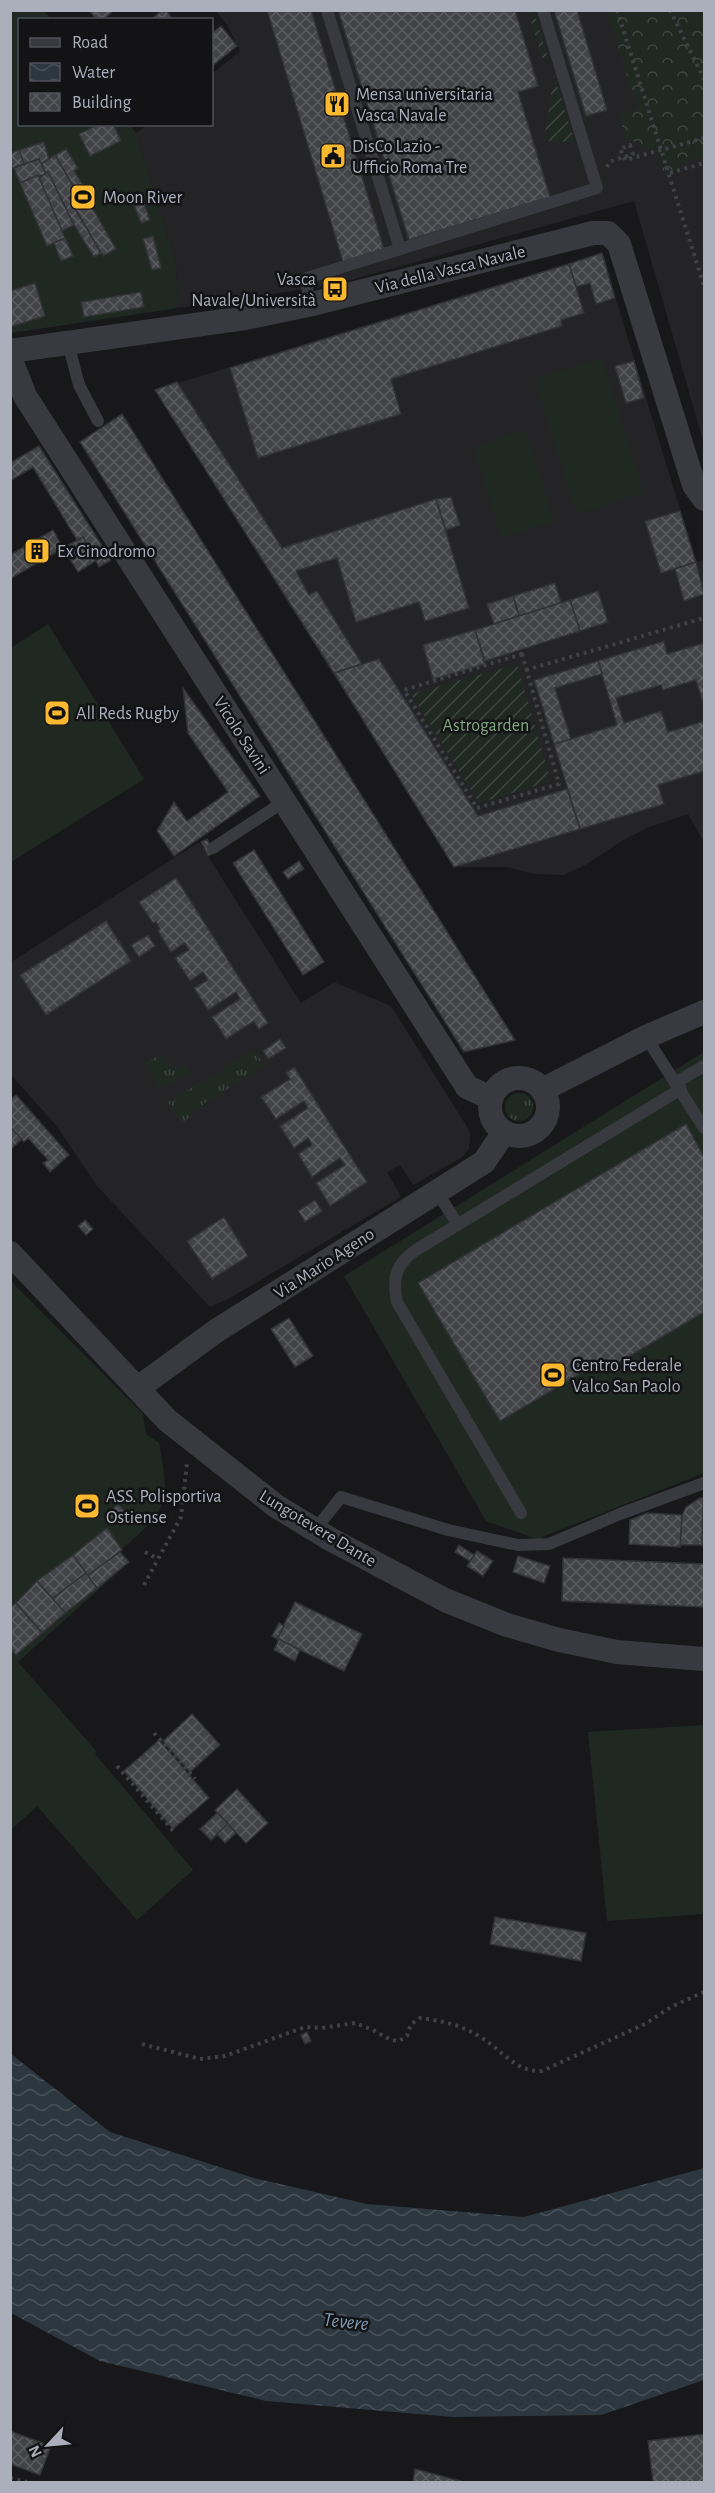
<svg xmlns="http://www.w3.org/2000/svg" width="715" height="2493" font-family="'Alegreya Sans',sans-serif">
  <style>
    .built { fill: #242427 }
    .grass { fill: url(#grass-tufts) }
    .forest { fill: url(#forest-crowns) }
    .garden { fill: url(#garden-furrows) }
    .pitch { fill: #202921 }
    .water { fill: url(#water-waves) }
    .building { fill: url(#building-cross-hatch); stroke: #323236; stroke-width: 1.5 }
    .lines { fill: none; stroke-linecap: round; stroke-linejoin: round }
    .path { stroke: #3f4147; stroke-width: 4; stroke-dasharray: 3 4.5; stroke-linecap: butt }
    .service { stroke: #393a3f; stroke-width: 12 }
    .minor { stroke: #393a3f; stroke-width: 24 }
    .labels { text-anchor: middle; stroke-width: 5; stroke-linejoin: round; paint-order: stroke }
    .poi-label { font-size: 18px; fill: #aaafbb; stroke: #131315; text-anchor: start }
    .street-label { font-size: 18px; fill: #aaafbb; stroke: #131315 }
    .park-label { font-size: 18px; fill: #80a683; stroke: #131315 }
    .water-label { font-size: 20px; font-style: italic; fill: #7f9cb7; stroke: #131315 }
  </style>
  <defs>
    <pattern id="grass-tufts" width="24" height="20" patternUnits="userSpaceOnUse" patternTransform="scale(1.5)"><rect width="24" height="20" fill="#202921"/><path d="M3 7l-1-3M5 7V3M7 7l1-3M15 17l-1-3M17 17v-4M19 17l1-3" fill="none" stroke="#3e463f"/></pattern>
    <pattern id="forest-crowns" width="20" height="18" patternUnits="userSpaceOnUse" patternTransform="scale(1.5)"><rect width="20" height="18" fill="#202921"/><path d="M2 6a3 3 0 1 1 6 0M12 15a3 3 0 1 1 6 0" fill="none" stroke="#3e463f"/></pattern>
    <pattern id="garden-furrows" width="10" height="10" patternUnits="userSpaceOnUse" patternTransform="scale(1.5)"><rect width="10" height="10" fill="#202921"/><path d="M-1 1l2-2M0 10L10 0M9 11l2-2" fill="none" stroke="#3e463f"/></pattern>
    <pattern id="water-waves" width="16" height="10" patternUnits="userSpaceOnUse" patternTransform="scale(1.5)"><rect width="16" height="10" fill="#2d373f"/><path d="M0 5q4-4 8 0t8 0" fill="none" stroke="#495159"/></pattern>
    <pattern id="building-cross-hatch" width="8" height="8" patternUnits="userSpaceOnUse" patternTransform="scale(1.5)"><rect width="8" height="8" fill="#424347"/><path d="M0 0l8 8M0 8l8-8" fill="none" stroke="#5b5c60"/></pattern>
  </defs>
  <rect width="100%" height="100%" fill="#18181a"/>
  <g class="built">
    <polygon points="216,11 704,11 704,444 634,201 333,285 178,308 176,262 136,133 147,125 212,124 212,74 240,51 228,26"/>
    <polygon points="602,253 696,562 704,560 704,842 688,814 652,826 625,839 585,865 564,875 535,874 506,867 454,867 155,390"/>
    <polygon points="199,842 301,1003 334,982 391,1006 469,1130 470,1137 469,1149 461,1158 413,1185 400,1165 387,1172 401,1197 230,1298 210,1307 98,1187 55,1124 11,1075 11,962"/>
  </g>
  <g class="grass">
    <polygon points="254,1050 264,1065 193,1111 194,1115 181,1123 168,1102"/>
    <polygon points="162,1054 172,1070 185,1063 190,1072 159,1090 144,1064"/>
    <circle cx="519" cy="1107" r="14"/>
  </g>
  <polygon class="forest" points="607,11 704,11 704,157 679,164 679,170 665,176 655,148 640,151 637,141 627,142 619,115 637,109"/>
  <g class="garden">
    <polygon points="528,11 534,11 548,59 543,60"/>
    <polygon points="554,75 575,143 544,140"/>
    <polygon points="517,664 551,781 479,803 411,694"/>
  </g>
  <g class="pitch">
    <polygon points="11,11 44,11 51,19 20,20 20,124 130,125 136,133 176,262 178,308 11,333"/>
    <polygon points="602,358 644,493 576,514 534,379"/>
    <polygon points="526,430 554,521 501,538 473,447"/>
    <polygon points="48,624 144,779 11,862 11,648"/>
    <polygon points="704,1052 704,1473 537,1539 486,1521 344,1276"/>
    <path d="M11,1281L143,1414L146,1434L159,1443C171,1506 167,1509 120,1551L129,1562L18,1662L97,1752L95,1754L193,1870L137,1920L37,1806L11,1830Z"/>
    <polygon points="704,1725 704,1914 607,1921 588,1732"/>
  </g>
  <polygon class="water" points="11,2054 110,2132 254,2178 367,2204 524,2217 704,2168 704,2380 601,2415 453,2417 266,2401 100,2361 11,2313"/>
  <g class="building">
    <polygon points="89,10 114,10 103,20 97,20"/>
    <polygon points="162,10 166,10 173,20 151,20"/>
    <polygon points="267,10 311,10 384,249 343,262"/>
    <polygon points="338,10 515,10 538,86 518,92 550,197 409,240"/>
    <polygon points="338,10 515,10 538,86 518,92 550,197 409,240"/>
    <polygon points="554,10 577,10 607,110 586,116"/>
    <polygon points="221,26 237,46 212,66 212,33"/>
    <polygon points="99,124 113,124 121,141 90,156 79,134"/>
    <polygon points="44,142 49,159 41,164 39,159 24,164 19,150"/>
    <polygon points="66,149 78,168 74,171 85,188 77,193 55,155"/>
    <polygon points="19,150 24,164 10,169 10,153"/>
    <polygon points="55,155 77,193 69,198 101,253 94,257 74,225 48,172 46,174 41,164"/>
    <polygon points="39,159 46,174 20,183 14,168"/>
    <polygon points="48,172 74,225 62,231 39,178"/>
    <polygon points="38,175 65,238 47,246 20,183"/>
    <polygon points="82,190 116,249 103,256 69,198"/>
    <polygon points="142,198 150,220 141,223 133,202"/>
    <polygon points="153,236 161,268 152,270 143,239"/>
    <polygon points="65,238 73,256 61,261 54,243"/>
    <polygon points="602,253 615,298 596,304 590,283 576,287 569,264"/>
    <polygon points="569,264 584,313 561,320 562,326 391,379 401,414 258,458 230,368"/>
    <polygon points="35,283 45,316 10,327 10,291"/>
    <polygon points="141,292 144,307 84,317 81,302"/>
    <polygon points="634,361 644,398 626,403 615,366"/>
    <polygon points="177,382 282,548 436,499 469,608 425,621 419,602 356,622 337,558 296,571 309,595 317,591 362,664 334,673 155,390"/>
    <polygon points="122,414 515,1040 464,1052 80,442"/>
    <polygon points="39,446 111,560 99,567 83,537 77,540 33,467 10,481 10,463"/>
    <polygon points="451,497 460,525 446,530 436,499"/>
    <polygon points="680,511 696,562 661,573 645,521"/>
    <polygon points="53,530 63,548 10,579 10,555"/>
    <polygon points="83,537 97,560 78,572 63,548"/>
    <polygon points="696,562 704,594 684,601 675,569"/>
    <polygon points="555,583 561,603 519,616 513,596"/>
    <polygon points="598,591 608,622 580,631 570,600"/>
    <polygon points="513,596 519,616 494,624 487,604"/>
    <polygon points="570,600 580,631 485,661 475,630"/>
    <polygon points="475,630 485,664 433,679 423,645"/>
    <polygon points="664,641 667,654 704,643 704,706 696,680 663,690 661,685 616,698 624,723 661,711 668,732 704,721 704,771 658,785 664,804 580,829 554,744 617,725 598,661"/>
    <polygon points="379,659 478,816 567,789 580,829 454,867 334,673"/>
    <polygon points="598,661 602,674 555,688 571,739 554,744 534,680"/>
    <polygon points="183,688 260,796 174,856 157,831 174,802 187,821 228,792 188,733"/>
    <polygon points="207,839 214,853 208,856 201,842"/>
    <polygon points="254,850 324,962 303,975 233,863"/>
    <polygon points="299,861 304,869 288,879 283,872"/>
    <polygon points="176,878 268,1023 259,1029 254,1021 226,1039 212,1017 240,999 236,992 208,1010 194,988 208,980 203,972 190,981 175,958 189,950 185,943 171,952 158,931 160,929 156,922 153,923 139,902"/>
    <polygon points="106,921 131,961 46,1015 20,975"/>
    <polygon points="148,935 155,946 139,957 131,945"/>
    <polygon points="280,1039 286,1048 268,1059 263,1051"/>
    <polygon points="294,1067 367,1182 330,1206 316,1183 345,1165 340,1158 312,1177 298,1154 312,1145 308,1138 294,1148 280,1126 308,1108 304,1101 276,1119 261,1097 290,1079 286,1073"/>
    <polygon points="16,1095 69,1155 50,1172 43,1163 48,1160 28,1138 24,1142 10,1127 10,1100"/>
    <polygon points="686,1124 704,1157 704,1312 603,1372 598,1363 500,1421 418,1283"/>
    <polygon points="10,1127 22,1139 11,1149 10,1149"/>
    <polygon points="315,1200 322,1211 305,1222 298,1211"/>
    <polygon points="224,1217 248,1256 212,1279 187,1241"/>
    <polygon points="85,1220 93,1229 86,1235 78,1226"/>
    <polygon points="289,1318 313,1356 295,1367 271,1329"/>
    <polygon points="700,1498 704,1498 702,1545 680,1545 682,1515 686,1507"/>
    <polygon points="703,1500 704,1500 704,1546 702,1545"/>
    <polygon points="118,1504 127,1514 115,1524 106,1515"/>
    <polygon points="647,1513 682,1515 680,1547 629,1544 630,1520"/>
    <polygon points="107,1528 122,1550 87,1576 73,1555"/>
    <polygon points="459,1545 474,1555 470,1561 455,1552"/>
    <polygon points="477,1551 493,1561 483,1576 467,1566"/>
    <polygon points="120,1552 129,1562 97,1588 87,1576"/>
    <polygon points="73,1555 86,1573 52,1599 37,1581"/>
    <polygon points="518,1556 550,1566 544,1583 513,1572"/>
    <polygon points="563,1558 704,1564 704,1607 562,1601"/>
    <polygon points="86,1573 97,1588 65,1613 52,1599"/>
    <polygon points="37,1581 65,1613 42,1633 16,1603"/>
    <polygon points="295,1602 362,1634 344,1671 277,1639"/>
    <polygon points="16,1603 42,1633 16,1655 10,1648 10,1608"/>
    <polygon points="279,1623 284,1626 277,1639 272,1636"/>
    <polygon points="279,1639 300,1650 295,1661 274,1650"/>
    <polygon points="192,1714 220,1745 190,1772 163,1741"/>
    <polygon points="159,1740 209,1798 173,1829 124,1771"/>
    <polygon points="237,1789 268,1823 246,1843 215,1810"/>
    <polygon points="217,1813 228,1824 211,1840 200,1829"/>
    <polygon points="228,1824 236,1833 225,1843 217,1834"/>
    <polygon points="495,1917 586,1933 581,1961 490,1944"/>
    <polygon points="307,2032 311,2041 305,2044 301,2035"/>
    <polygon points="10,2431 51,2446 40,2475 10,2464"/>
    <polygon points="704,2434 704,2482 653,2482 648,2441"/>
    <polygon points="415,2469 464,2482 413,2482"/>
  </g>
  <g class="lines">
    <g class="path">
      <polyline points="617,10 704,286"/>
      <polyline points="670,10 704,79"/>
      <polyline points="607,167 609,162 633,154 630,145 620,149 625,160 704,138"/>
      <polyline points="670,173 704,163"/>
      <polygon points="522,654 559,784 477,808 404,690"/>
      <polyline points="526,670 704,618"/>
      <polyline points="145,1552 158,1559"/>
      <polyline points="144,1585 181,1517 187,1463"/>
      <polyline points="154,1733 195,1779"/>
      <polyline points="117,1766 176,1834"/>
      <path d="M142,2044L200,2059L225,2056L305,2027L322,2028L355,2023L373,2030L391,2040L399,2041L407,2036L411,2024L420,2018C443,2021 462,2025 482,2038C503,2051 515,2072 542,2071L645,2024L671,2007L704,1992"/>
      <polyline points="10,2478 27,2482"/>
    </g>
    <g class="service">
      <polyline points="327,10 400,249"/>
      <polyline points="308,305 307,278 597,188 543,10"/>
      <polyline points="68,343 79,385 98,421"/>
      <polyline points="213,848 285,801"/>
      <polyline points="646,1037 704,1128"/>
      <polyline points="677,1082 704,1066"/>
      <polyline points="437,1192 458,1225"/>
      <path d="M521,1513L397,1302C392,1278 396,1264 416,1250L681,1089"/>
      <polyline points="315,1530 341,1497 448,1530 518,1545 549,1544 620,1514 704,1483"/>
    </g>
    <g class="minor">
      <polyline points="10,351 245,318 308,305 593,233 608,233 619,244 694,485 704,499"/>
      <polyline points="10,358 25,396 467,1087 491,1098"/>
      <circle cx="519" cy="1107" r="29"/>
      <polyline points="542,1090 646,1037 704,1012"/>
      <polyline points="10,1253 167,1420 276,1506 330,1539 445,1600 507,1625 559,1640 617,1652 704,1659"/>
      <polyline points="138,1388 216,1331 484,1162 504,1132"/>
    </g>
  </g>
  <defs>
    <g id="restaurant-square" transform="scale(1.35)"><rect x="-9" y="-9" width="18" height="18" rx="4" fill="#fbb930" stroke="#131315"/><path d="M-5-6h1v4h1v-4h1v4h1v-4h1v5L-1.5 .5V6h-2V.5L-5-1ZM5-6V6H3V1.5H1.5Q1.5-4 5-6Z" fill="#111"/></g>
    <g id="civic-square" transform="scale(1.35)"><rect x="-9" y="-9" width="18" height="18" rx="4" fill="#fbb930" stroke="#131315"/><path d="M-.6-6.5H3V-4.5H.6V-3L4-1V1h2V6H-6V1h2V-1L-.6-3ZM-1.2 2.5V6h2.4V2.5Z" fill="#111"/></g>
    <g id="stadium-square" transform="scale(1.35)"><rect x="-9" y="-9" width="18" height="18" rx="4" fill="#fbb930" stroke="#131315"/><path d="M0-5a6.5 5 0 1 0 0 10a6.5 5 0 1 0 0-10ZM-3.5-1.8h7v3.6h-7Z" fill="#111"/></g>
    <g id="bus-square" transform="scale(1.35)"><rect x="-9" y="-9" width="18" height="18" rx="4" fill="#fbb930" stroke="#131315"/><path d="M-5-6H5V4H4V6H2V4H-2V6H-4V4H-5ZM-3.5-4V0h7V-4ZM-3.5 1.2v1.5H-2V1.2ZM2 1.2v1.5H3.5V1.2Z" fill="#111"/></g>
    <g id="building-square" transform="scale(1.35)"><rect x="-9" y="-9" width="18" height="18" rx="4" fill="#fbb930" stroke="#131315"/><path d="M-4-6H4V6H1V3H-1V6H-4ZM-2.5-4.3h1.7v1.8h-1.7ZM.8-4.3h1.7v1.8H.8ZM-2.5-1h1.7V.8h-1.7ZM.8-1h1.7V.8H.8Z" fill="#111"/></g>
  </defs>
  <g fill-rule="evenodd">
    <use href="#restaurant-square" x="337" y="104"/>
    <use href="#civic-square" x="333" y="156"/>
    <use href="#stadium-square" x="83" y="197"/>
    <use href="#bus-square" x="335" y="289"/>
    <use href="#building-square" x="37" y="551"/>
    <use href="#stadium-square" x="57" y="713"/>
    <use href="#stadium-square" x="553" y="1375"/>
    <use href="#stadium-square" x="87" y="1506"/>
  </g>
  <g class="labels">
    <g class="poi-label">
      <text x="356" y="100">Mensa universitaria<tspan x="356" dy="21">Vasca Navale</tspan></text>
      <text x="352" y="152">DisCo Lazio -<tspan x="352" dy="21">Ufficio Roma Tre</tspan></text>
      <text x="103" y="203">Moon River</text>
      <text x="316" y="285" text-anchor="end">Vasca<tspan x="316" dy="21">Navale/Università</tspan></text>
      <text x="57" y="557">Ex Cinodromo</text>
      <text x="76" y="719">All Reds Rugby</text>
      <text x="572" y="1371">Centro Federale<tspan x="572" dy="21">Valco San Paolo</tspan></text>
      <text x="106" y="1502">ASS. Polisportiva<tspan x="106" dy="21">Ostiense</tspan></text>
    </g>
    <g class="street-label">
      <text transform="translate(450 269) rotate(-14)" y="6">Via della Vasca Navale</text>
      <text transform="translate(242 735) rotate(57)" y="6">Vicolo Savini</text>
      <text transform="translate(324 1263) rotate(-33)" y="6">Via Mario Ageno</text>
      <text transform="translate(318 1528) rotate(31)" y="6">Lungotevere Dante</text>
    </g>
    <g class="park-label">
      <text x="486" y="731">Astrogarden</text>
    </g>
    <g class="water-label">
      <text transform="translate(346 2321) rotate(6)" y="7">Tevere</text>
    </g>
  </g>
  <rect width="715" height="2493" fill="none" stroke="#aaafbb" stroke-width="24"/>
  <rect x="18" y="18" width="195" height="108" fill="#131315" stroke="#4f5157" stroke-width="1.5"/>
  <rect x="30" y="38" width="30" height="9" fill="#393a3f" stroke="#4f5157" stroke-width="1.5"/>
  <text x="72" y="48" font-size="18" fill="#aaafbb">Road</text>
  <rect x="30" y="63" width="30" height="18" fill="url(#water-waves)" stroke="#4f5157" stroke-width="1.5"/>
  <text x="72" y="78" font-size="18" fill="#aaafbb">Water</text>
  <rect x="30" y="93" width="30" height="18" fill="url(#building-cross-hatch)" stroke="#4f5157" stroke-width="1.5"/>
  <text x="72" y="108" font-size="18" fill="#aaafbb">Building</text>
  <g transform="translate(48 2445) rotate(244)" stroke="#131315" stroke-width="4.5" paint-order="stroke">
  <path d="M0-4.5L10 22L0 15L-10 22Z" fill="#aaafbb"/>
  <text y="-9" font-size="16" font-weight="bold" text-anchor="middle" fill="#aaafbb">N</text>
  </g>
</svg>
